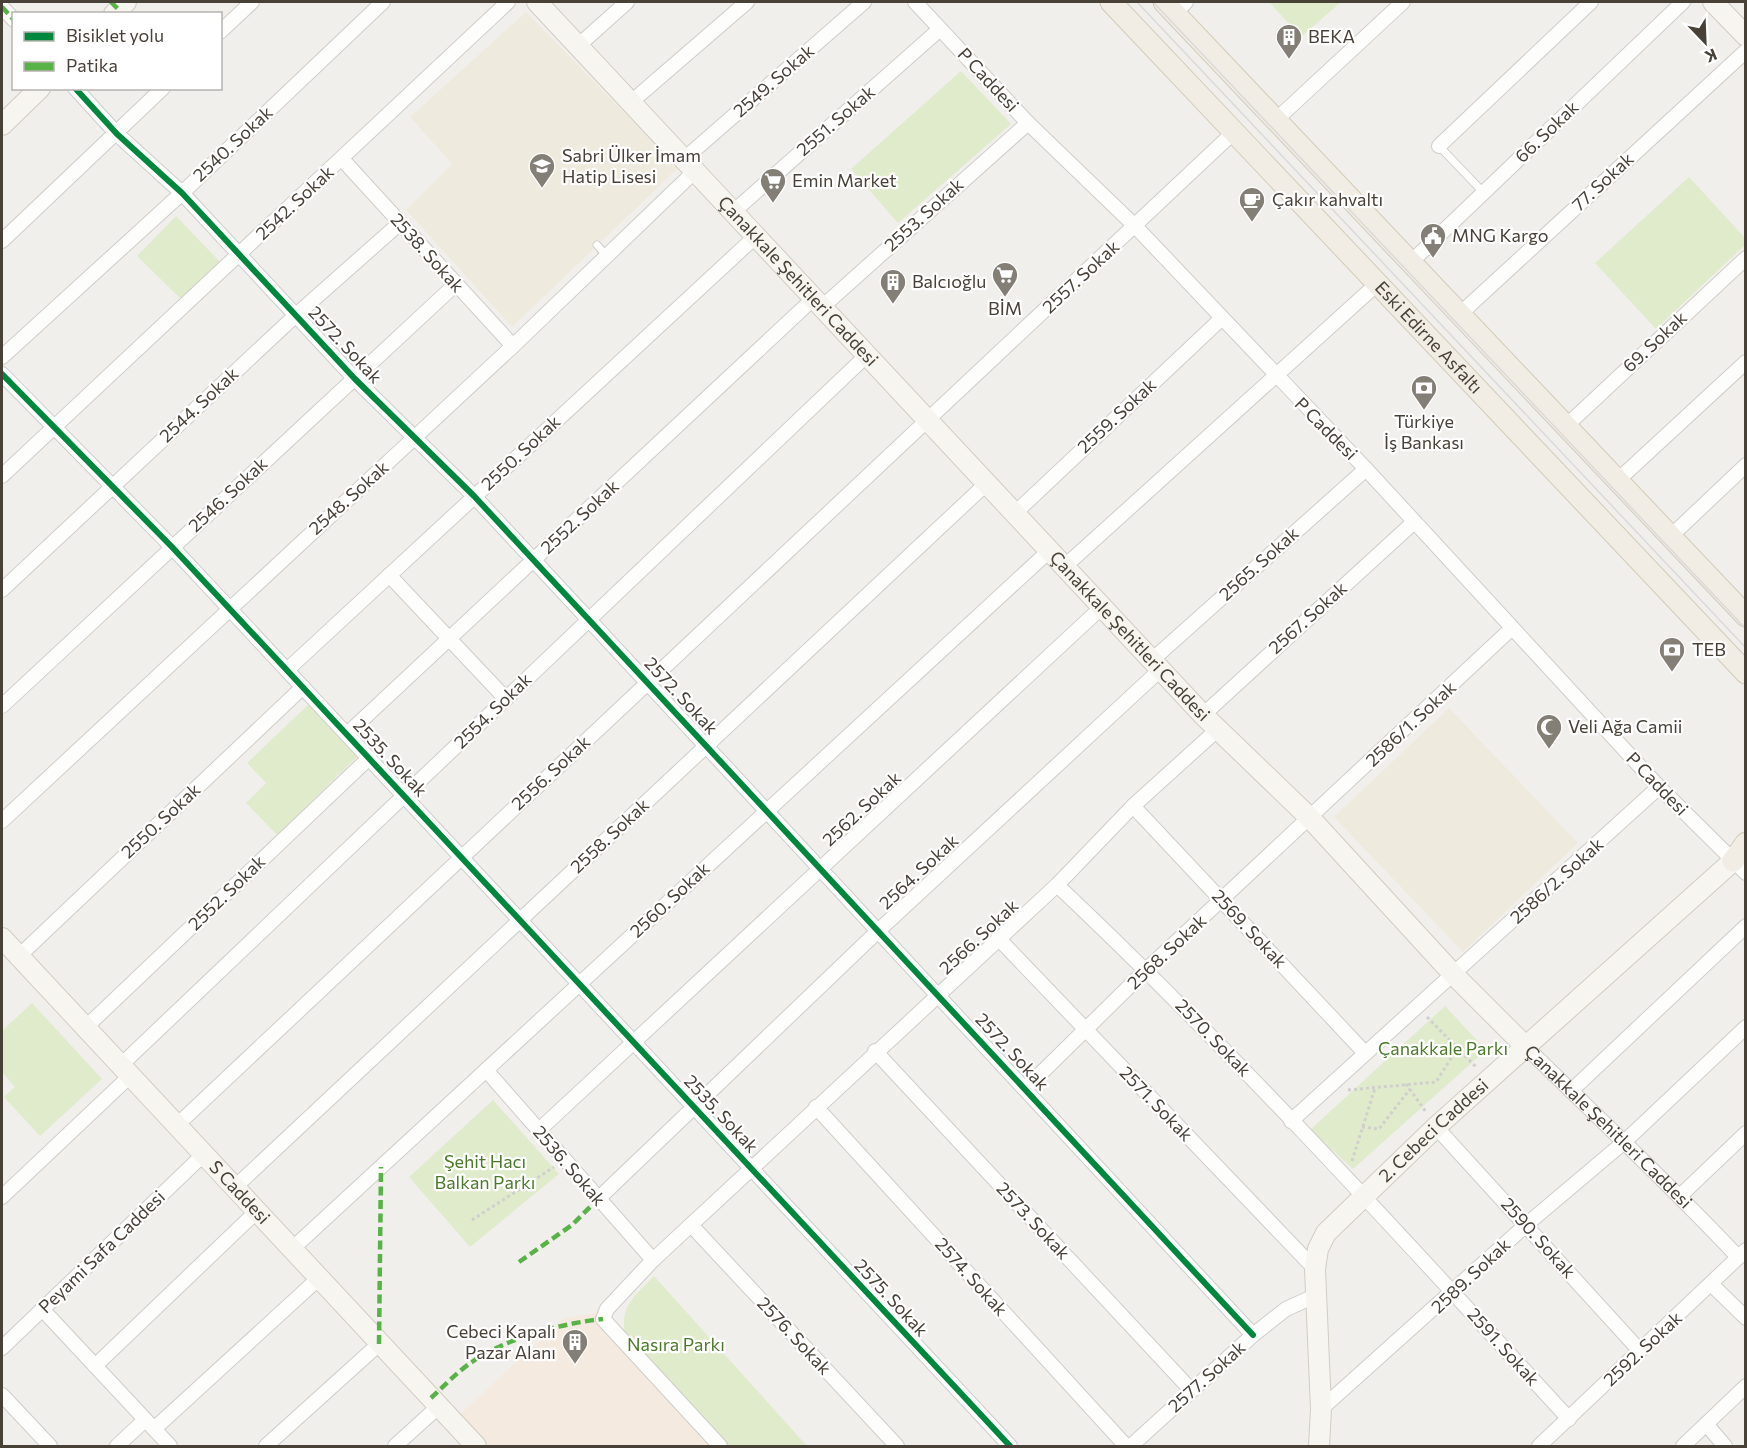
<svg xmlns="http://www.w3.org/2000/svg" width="1747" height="1448" font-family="Commissioner,sans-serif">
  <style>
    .commercial { fill: #f4eadf }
    .education { fill: #efeade }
    .green { fill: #e0ebcc }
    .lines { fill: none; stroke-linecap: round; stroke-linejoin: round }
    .lane-casing { stroke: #cfcdc9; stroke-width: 9 }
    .street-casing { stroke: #cfcdc9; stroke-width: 16 }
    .secondary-casing { stroke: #d1ccc3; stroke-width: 22 }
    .primary-casing { stroke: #d3cbb9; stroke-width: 23 }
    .path { stroke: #d1cfcc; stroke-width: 3; stroke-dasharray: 3 3; stroke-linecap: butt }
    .lane { stroke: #fdfdfc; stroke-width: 7 }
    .street { stroke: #fdfdfc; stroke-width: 14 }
    .secondary { stroke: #f7f5ef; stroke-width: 20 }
    .primary { stroke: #f1ece4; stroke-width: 21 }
    .tram { stroke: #dadad9; stroke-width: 1.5 }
    .quiet { stroke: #57b346; stroke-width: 4.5; stroke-dasharray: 9 4.5; stroke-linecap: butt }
    .cycleway-casing { stroke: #fff; stroke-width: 10 }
    .cycleway { stroke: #00873e; stroke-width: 6 }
    .labels { text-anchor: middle; stroke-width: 4.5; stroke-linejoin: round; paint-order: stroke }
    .poi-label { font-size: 18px; fill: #484137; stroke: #fff; text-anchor: start }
    .street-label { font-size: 18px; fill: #484137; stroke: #fff }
    .park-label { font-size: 18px; fill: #4b7a2a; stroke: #fff }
  </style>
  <rect width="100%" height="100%" fill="#f1efec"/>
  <polygon class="commercial" points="601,1312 625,1335 729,1446 486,1446 458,1416 564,1318"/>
  <g class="education">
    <polygon points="526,12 678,168 512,327 406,210 452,164 410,117"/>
    <polygon points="1449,708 1578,843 1463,952 1334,817"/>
  </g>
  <g class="green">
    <polygon points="1271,2 1341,2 1301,37 1270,3"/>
    <polygon points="961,71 1011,124 898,223 851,169"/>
    <polygon points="1689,177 1745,238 1745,245 1656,329 1595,263"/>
    <polygon points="176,216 220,262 181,299 137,256"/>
    <polygon points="311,702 361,753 277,835 246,803 266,783 247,763"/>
    <polygon points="32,1003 102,1079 40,1136 4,1097 15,1087 2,1072 2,1031"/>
    <polygon points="1445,1006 1486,1050 1353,1169 1310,1130"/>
    <polygon points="493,1100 559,1174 470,1247 409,1177"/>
    <path d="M654,1276L807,1446H729L625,1335C620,1305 634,1297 654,1276Z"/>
  </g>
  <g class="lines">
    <g class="lane-casing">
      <g id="lane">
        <polyline points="1439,146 1483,192"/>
        <polyline points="597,245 607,256"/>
      </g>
    </g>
    <g class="street-casing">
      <g id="street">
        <polyline points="915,2 1028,123 1135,226 1366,469 1659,787 1746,873"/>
        <polyline points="2,7 14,20"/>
        <polyline points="1175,14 1186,2"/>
        <polyline points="220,32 252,2"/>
        <polyline points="578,46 627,2"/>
        <polyline points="75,88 117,134 182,193 355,379 474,496 1253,1335"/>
        <polyline points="630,103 747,2"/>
        <polyline points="1277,119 1403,2"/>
        <polyline points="1439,146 1591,2"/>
        <polyline points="342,159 513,346"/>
        <polyline points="683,160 864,2"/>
        <polyline points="732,213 940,29"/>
        <polyline points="2,241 163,88"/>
        <polyline points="1411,262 1683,2"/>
        <polyline points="821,308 1028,123"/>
        <polyline points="1460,314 1746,51"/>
        <polyline points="2,357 182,193 383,2"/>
        <polyline points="2,374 172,547 1010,1446"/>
        <polyline points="1565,427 1746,258"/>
        <polyline points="2,476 508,2"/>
        <polyline points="1617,481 1746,362"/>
        <polyline points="1014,514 1221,319"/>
        <polyline points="1670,537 1746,465"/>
        <polyline points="1064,567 1377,284"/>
        <polyline points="389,575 506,699"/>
        <polyline points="2,590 296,315 400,223"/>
        <polyline points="1152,660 1366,469"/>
        <polyline points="287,670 755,237"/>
        <polyline points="2,706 456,284"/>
        <polyline points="1203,715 1414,522"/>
        <polyline points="347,734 813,299"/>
        <polyline points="1133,806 1365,1053"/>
        <polyline points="2,821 513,346 694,172"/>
        <path d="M1057,885C1236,1054 1402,1237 1569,1419"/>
        <polyline points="998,938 1315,1269"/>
        <polyline points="19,956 303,687"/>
        <polyline points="85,1028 369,758"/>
        <path id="s1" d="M1525,1046C1596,1116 1670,1184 1738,1257"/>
        <polyline points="875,1051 1191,1390"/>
        <polyline points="120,1066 866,356"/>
        <polyline points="486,1070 653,1260"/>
        <polyline points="1026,1088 1147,969 1511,629"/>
        <polyline points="1571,1091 1746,926"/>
        <polyline points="816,1107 1126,1446"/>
        <polyline points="1291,1121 1659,787"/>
        <polyline points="176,1126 1234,132"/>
        <polyline points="1436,1127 1640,1351"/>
        <polyline points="538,1131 1102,607"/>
        <polyline points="234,1188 986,484"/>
        <polyline points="1681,1195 1746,1133"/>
        <polyline points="2,1197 130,1076"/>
        <polyline points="598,1199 878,931 1160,670"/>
        <polyline points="691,1225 897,1446"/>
        <polyline points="292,1249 1049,551"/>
        <polyline points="1711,1284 1746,1318"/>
        <polyline points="42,1309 170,1446"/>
        <polyline points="2,1348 203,1155"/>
        <polyline points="95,1366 256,1212"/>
        <polyline points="2,1395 50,1446"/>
        <polyline points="1321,1409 1526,1225 1623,1143 1746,1027"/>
        <polyline points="1706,1424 1725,1446"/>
        <polyline points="154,1429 319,1278"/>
        <polyline points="117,1446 145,1420"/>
        <polyline points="266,1446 379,1344"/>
        <polyline points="395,1446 438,1407"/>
        <polyline points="720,1446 603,1319 607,1309 653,1260 1057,885 1133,806 1217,730"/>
        <polyline points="1131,1446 1253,1335 1286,1309 1317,1295"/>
        <polyline points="1539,1446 1746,1250"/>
        <polyline points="1683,1446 1746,1386"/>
      </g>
    </g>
    <g class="secondary-casing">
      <g id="secondary">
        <path id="s2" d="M537,2L1203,715L1310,818L1454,975L1525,1046"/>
        <polyline points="1713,2 1746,36"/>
        <polyline points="114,14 126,2"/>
        <polyline points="2,125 40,88"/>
        <path id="s3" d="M2,938L476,1446"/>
        <path id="s4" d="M1319,1446L1321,1409L1315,1269L1318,1249L1326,1233L1436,1127L1733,861"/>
      </g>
    </g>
    <g class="primary-casing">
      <g id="primary">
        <path id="s5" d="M1111,2L1746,673"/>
        <polyline points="1164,2 1746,616"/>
        <polyline points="1733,861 1746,843"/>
      </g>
    </g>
    <g class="path">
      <polyline points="1427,1017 1477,1068"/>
      <polyline points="1406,1084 1426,1112"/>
      <polyline points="1348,1090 1436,1082 1457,1049"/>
      <polyline points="1362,1127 1379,1129 1410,1089"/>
      <polyline points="1352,1161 1375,1088"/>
      <polyline points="472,1220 554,1167"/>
    </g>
    <use href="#lane" class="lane"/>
    <use href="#street" class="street"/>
    <use href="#secondary" class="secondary"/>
    <use href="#primary" class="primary"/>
    <g class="tram">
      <polyline points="1137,2 1746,648"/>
      <polyline points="1153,2 1746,629"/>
    </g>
    <g class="quiet">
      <polyline points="111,2 118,9"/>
      <polyline points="2,7 14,20"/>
      <polyline points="519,1262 572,1225 598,1199"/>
      <polyline points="379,1344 381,1167"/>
      <path d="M431,1398C444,1386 457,1372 472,1362C506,1338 563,1323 603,1319"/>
    </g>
    <g class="cycleway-casing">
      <g id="cycleway">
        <polyline points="75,88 117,134 182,193 355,379 474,496 1253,1335"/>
        <polyline points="2,374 172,547 1010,1446"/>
      </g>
    </g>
    <use href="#cycleway" class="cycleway"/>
  </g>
  <defs>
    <g id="building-pin" transform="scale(1.35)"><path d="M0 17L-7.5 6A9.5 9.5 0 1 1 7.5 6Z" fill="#837e76" stroke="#fff"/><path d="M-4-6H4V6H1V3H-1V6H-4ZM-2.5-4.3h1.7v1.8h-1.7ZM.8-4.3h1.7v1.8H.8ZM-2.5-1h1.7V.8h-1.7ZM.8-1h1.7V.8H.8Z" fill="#fff"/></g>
    <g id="school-pin" transform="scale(1.35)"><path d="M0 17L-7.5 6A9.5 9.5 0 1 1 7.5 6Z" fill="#837e76" stroke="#fff"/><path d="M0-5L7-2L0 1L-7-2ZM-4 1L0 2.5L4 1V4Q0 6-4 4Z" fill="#fff"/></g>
    <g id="supermarket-pin" transform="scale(1.35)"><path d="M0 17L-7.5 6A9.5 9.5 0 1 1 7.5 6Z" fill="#837e76" stroke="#fff"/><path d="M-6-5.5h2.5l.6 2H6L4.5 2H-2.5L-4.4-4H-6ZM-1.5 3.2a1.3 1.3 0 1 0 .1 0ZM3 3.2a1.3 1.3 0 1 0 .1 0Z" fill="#fff"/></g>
    <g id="cafe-pin" transform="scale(1.35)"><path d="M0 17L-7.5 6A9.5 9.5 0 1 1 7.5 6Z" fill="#837e76" stroke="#fff"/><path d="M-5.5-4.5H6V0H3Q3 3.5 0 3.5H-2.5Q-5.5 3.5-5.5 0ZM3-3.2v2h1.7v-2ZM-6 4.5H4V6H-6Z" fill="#fff"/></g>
    <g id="civic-pin" transform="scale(1.35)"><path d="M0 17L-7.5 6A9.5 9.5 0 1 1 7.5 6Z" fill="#837e76" stroke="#fff"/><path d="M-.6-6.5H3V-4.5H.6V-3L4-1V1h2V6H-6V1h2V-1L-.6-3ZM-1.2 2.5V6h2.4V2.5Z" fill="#fff"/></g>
    <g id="bank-pin" transform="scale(1.35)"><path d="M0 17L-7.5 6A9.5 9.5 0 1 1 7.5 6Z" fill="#837e76" stroke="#fff"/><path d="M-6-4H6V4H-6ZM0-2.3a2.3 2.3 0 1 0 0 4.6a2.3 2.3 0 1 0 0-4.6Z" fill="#fff"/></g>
    <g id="mosque-pin" transform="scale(1.35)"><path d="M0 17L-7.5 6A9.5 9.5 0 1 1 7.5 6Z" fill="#837e76" stroke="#fff"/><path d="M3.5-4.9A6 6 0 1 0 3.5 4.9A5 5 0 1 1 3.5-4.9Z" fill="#fff"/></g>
  </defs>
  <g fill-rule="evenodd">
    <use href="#building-pin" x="1289" y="37"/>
    <use href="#school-pin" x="542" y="166"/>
    <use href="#supermarket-pin" x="773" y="181"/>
    <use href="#cafe-pin" x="1252" y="200"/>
    <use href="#civic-pin" x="1433" y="236"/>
    <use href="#supermarket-pin" x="1005" y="275"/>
    <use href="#building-pin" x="893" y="282"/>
    <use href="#bank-pin" x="1424" y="388"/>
    <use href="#bank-pin" x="1672" y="650"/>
    <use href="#mosque-pin" x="1549" y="727"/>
    <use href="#building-pin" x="575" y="1342"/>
  </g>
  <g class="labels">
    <g class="poi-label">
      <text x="1308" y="43">BEKA</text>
      <text x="562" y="162">Sabri Ülker İmam<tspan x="562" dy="21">Hatip Lisesi</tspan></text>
      <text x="792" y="187">Emin Market</text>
      <text x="1272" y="206">Çakır kahvaltı</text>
      <text x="1452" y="242">MNG Kargo</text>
      <text x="912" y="288">Balcıoğlu</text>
      <text x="1005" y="315" text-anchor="middle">BİM</text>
      <text x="1424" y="428" text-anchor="middle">Türkiye<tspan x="1424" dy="21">İş Bankası</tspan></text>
      <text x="1692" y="656">TEB</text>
      <text x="1568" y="733">Veli Ağa Camii</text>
      <text x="556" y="1338" text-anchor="end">Cebeci Kapalı<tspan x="556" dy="21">Pazar Alanı</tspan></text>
    </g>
    <g class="street-label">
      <text transform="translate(988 80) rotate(47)" y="6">P Caddesi</text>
      <text transform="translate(774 81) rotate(-41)" y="6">2549. Sokak</text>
      <text transform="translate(836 121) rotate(-41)" y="6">2551. Sokak</text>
      <text transform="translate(1547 132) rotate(-44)" y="6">66. Sokak</text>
      <text transform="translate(233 144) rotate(-43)" y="6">2540. Sokak</text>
      <text transform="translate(1603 182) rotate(-43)" y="6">77. Sokak</text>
      <text transform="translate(295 203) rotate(-43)" y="6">2542. Sokak</text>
      <text transform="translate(924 215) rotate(-42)" y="6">2553. Sokak</text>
      <text transform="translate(427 253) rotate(48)" y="6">2538. Sokak</text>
      <text transform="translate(1081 277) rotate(-43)" y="6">2557. Sokak</text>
      <text dy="6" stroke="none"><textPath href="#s2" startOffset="382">Çanakkale Şehitleri Caddesi</textPath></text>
      <text dy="6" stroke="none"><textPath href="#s5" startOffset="462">Eski Edirne Asfaltı</textPath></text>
      <text transform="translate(1655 342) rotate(-43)" y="6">69. Sokak</text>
      <text transform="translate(345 345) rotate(47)" y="6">2572. Sokak</text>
      <text transform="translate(199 405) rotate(-43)" y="6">2544. Sokak</text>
      <text transform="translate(1117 416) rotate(-43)" y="6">2559. Sokak</text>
      <text transform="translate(1326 429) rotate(45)" y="6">P Caddesi</text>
      <text transform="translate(521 453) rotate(-43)" y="6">2550. Sokak</text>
      <text transform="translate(228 495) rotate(-43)" y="6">2546. Sokak</text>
      <text transform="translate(349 498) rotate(-42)" y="6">2548. Sokak</text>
      <text transform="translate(580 517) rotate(-43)" y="6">2552. Sokak</text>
      <text transform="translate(1259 564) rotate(-42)" y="6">2565. Sokak</text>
      <text transform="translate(1308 618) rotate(-42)" y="6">2567. Sokak</text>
      <text dy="6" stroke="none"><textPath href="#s2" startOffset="868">Çanakkale Şehitleri Caddesi</textPath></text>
      <text transform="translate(681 696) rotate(47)" y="6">2572. Sokak</text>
      <text transform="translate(493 711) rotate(-44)" y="6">2554. Sokak</text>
      <text transform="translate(1411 724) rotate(-43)" y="6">2586/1. Sokak</text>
      <text transform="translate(390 758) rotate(47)" y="6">2535. Sokak</text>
      <text transform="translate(551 773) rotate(-43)" y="6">2556. Sokak</text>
      <text transform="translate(1657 784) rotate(46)" y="6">P Caddesi</text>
      <text transform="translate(862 809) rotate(-43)" y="6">2562. Sokak</text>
      <text transform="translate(161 821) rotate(-43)" y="6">2550. Sokak</text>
      <text transform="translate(610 836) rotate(-43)" y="6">2558. Sokak</text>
      <text transform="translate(919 872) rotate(-43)" y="6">2564. Sokak</text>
      <text transform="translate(1557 881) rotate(-42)" y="6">2586/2. Sokak</text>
      <text transform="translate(227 893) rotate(-44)" y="6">2552. Sokak</text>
      <text transform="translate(670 900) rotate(-43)" y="6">2560. Sokak</text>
      <text transform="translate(1249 929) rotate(47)" y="6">2569. Sokak</text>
      <text transform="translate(979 937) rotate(-43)" y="6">2566. Sokak</text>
      <text transform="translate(1167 952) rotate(-43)" y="6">2568. Sokak</text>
      <text transform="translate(1213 1038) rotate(46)" y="6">2570. Sokak</text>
      <text transform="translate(1012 1052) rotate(47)" y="6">2572. Sokak</text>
      <text transform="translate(1156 1104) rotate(46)" y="6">2571. Sokak</text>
      <text transform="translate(721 1114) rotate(47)" y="6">2535. Sokak</text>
      <text dy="6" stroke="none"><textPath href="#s1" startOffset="116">Çanakkale Şehitleri Caddesi</textPath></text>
      <text dy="6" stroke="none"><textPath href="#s4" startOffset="364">2. Cebeci Caddesi</textPath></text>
      <text transform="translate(569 1166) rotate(49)" y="6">2536. Sokak</text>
      <text dy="6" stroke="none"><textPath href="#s3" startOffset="348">S Caddesi</textPath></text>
      <text transform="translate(1033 1221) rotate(47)" y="6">2573. Sokak</text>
      <text transform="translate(1538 1238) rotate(48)" y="6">2590. Sokak</text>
      <text transform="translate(102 1252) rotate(-44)" y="6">Peyami Safa Caddesi</text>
      <text transform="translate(1471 1276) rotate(-43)" y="6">2589. Sokak</text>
      <text transform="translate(971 1277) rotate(48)" y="6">2574. Sokak</text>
      <text transform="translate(891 1298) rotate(47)" y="6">2575. Sokak</text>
      <text transform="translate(794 1336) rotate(47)" y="6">2576. Sokak</text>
      <text transform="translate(1503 1347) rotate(48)" y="6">2591. Sokak</text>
      <text transform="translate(1643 1349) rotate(-43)" y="6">2592. Sokak</text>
      <text transform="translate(1207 1377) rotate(-42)" y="6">2577. Sokak</text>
    </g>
    <g class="park-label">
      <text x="1443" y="1055">Çanakkale Parkı</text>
      <text x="485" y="1168">Şehit Hacı<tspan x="485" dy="21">Balkan Parkı</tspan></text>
      <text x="676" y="1351">Nasıra Parkı</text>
    </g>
  </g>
  <rect width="1747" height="1448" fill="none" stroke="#484137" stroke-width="6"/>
  <rect x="12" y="12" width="210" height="78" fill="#ffffff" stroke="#b6b3af" stroke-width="1.5"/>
  <rect x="24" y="32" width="30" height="9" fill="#00873e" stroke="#b6b3af" stroke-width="1.5"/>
  <text x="66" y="42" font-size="18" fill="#484137">Bisiklet yolu</text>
  <rect x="24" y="62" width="30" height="9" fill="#57b346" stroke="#b6b3af" stroke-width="1.5"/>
  <text x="66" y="72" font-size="18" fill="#484137">Patika</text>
  <g transform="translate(1705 42) rotate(157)" stroke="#ffffff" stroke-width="4.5" paint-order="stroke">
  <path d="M0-4.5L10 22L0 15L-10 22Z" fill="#484137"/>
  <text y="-9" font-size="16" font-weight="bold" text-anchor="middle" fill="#484137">K</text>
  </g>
</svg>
